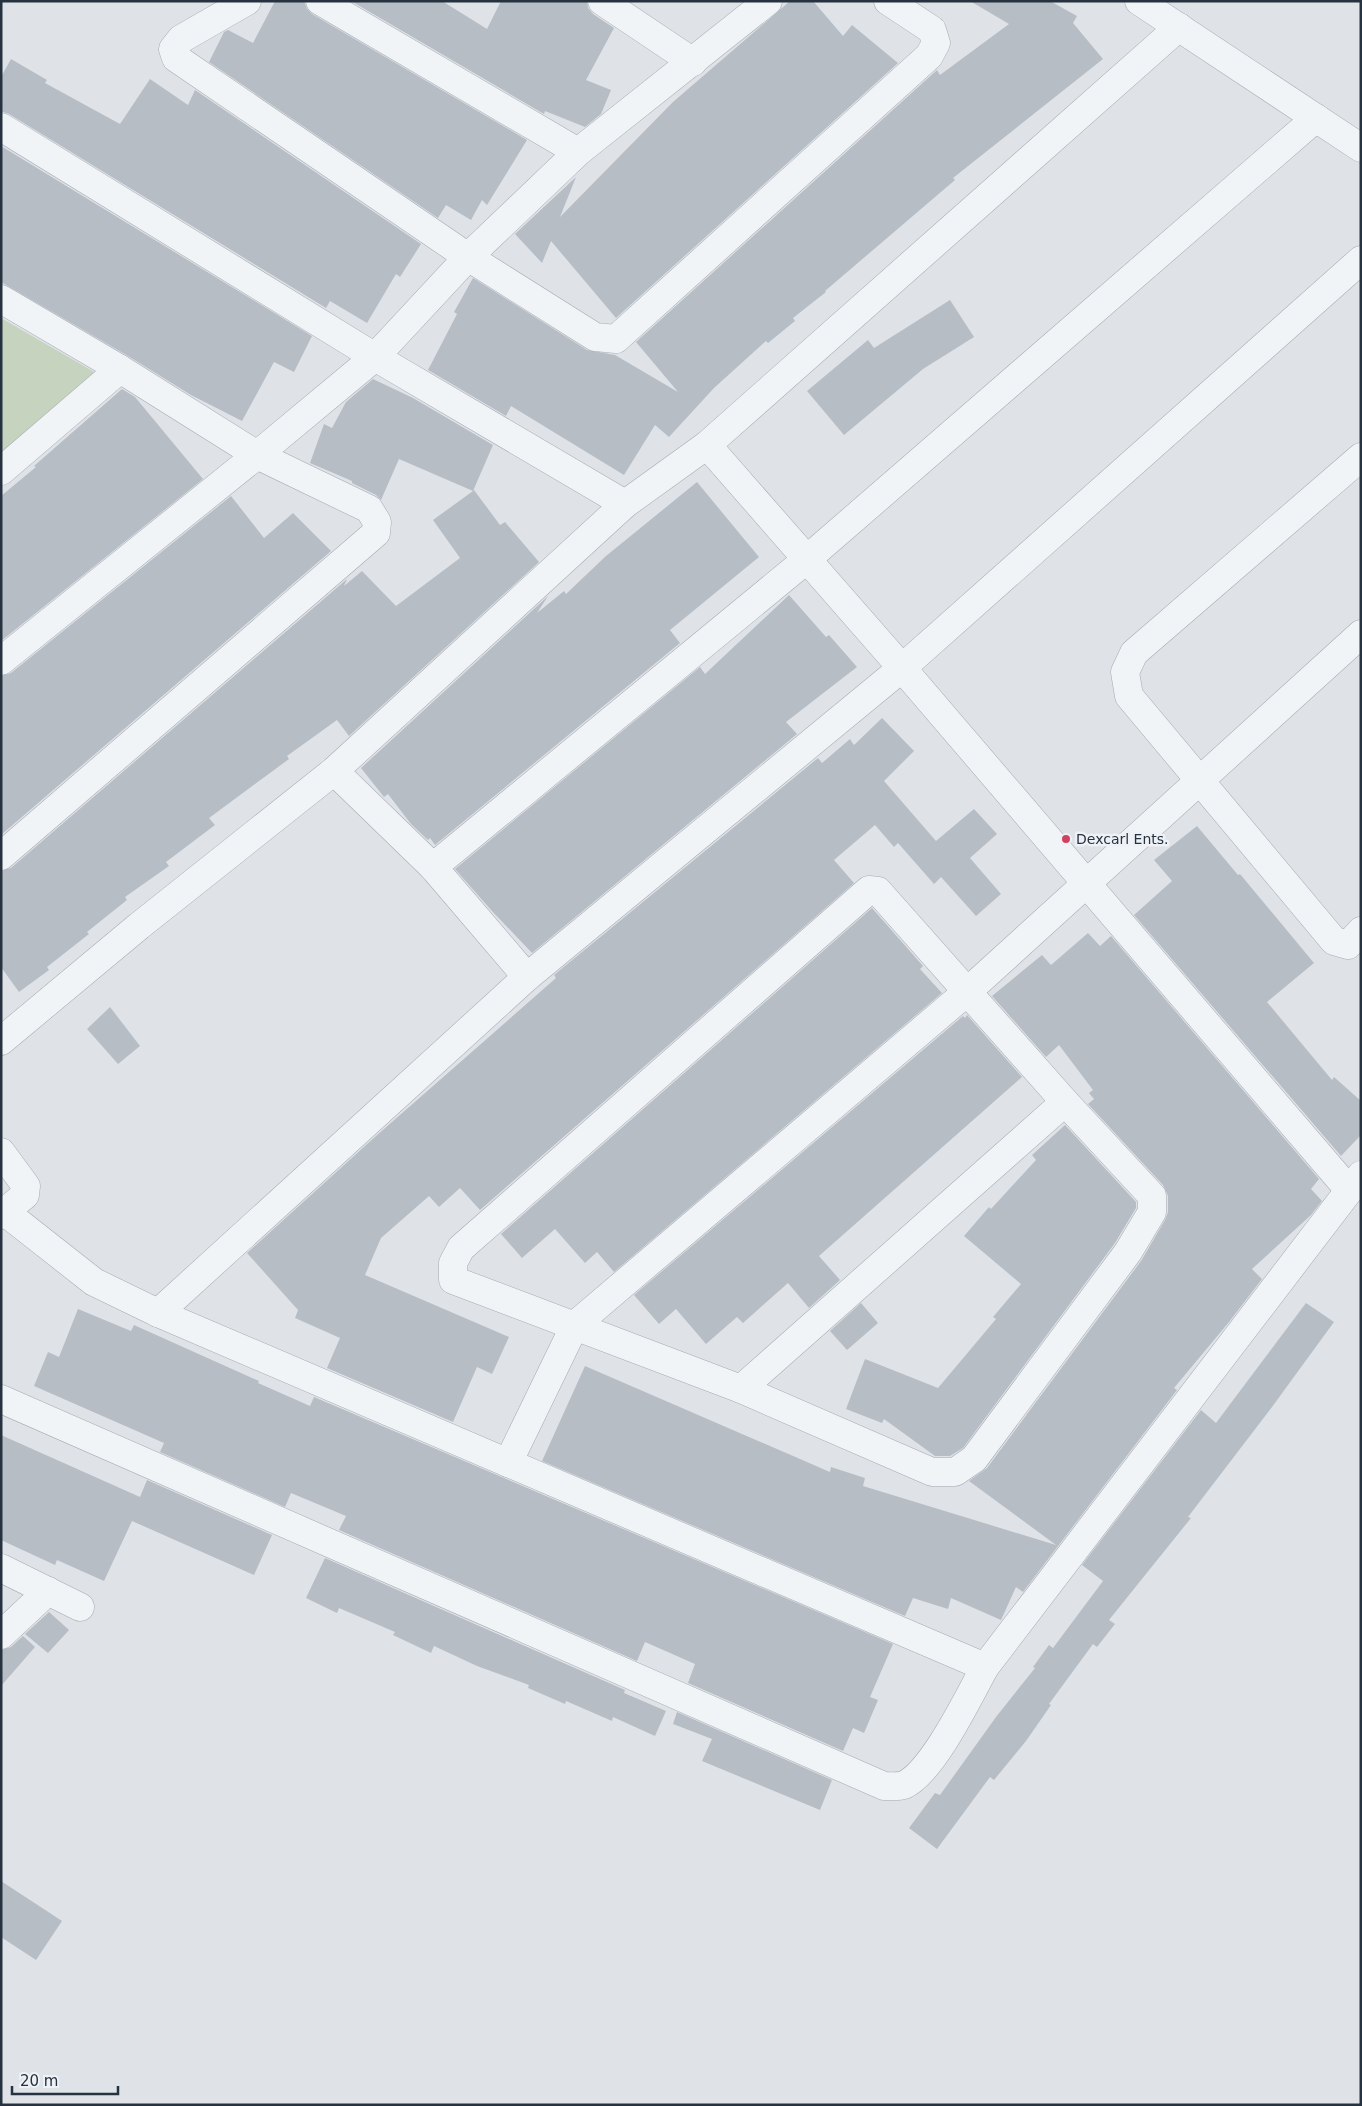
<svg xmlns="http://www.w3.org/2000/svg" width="1362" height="2106" font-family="'DejaVu Sans',sans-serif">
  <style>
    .green { fill: #c6d3bf }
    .building { fill: #b6bdc5 }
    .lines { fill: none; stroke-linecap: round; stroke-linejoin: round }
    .street-casing { stroke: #a4aab2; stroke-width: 29 }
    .street { stroke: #f1f4f7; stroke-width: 28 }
    .poi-dot { fill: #d14060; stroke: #eef2f6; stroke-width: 2 }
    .labels { text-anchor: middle; stroke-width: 5; stroke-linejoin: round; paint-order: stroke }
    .poi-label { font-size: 14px; fill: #273240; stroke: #eef2f6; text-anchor: start }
  </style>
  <rect width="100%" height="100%" fill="#dfe3e8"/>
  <polygon class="green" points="1,318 96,373 1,454"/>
  <g class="building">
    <polygon points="275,1 304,1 307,9 312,14 527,140 487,205 482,200 471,220 446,205 438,218 209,62 224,32 228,30 253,43"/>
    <polygon points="351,1 442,1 487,29 501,1 587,1 588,8 593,14 614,28 586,80 611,90 601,114 585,127 545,111 544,114"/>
    <polygon points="790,1 813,1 843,36 852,25 898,63 616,318 551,241 542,263 515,234 576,177 560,217 673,102"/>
    <polygon points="970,1 1050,1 1077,16 1073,23 1103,59 953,178 955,180 825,291 826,292 793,318 795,321 768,343 766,341 714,388 669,437 655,425 624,475 511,406 506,416 428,370 457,314 454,312 473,278 587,350 615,355 678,392 636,342 937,70 940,75 1009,24"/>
    <polygon points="11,59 47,80 45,83 120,124 150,79 188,105 195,90 421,244 400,277 396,274 367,323 330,301 326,308 9,114 1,111 1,77"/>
    <polygon points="1,146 312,336 294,372 274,362 242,421 191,395 128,356 1,282"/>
    <polygon points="950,300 974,337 923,369 844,435 807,391 868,340 874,348"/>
    <polygon points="373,379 413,398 493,445 473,491 474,490 500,525 505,522 539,562 349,736 337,720 287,756 289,759 209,818 215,825 166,862 169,866 125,897 127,900 87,932 89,934 47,967 49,970 19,992 1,967 1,871 11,868 347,579 344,586 362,571 396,606 460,558 433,520 473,491 399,459 381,500 376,495 352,483 352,481 310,463 324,424 332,428 346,402"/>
    <polygon points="122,389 135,397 203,479 1,641 1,496 36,467 34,466"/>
    <polygon points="697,482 759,557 670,630 680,643 435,845 430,838 428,840 411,824 388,794 384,797 361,768 548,596 537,613 564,591 566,594 606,556"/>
    <polygon points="231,496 264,538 293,513 331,551 1,835 1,676 11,673"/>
    <polygon points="789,595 826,637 829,635 857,667 786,722 797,734 532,953 491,910 455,869 700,667 705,674"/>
    <polygon points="882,718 914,751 884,781 936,841 974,809 997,834 970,858 1001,894 976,916 941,877 934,884 898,843 894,847 875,825 834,860 854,883 480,1210 460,1188 439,1207 429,1196 381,1238 365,1275 509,1337 492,1374 477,1367 453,1422 327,1368 340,1338 295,1318 298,1310 247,1253 376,1136 556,978 554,975 818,758 822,763 850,739 854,745"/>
    <polygon points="1197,826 1238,875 1240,874 1314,963 1267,1002 1332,1080 1334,1077 1361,1101 1361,1135 1341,1156 1134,915 1172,881 1154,860"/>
    <polygon points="872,908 923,966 920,969 942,993 614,1272 597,1252 585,1263 555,1229 522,1258 501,1234"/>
    <polygon points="1088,933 1100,946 1111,936 1319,1179 1311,1189 1322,1201 1311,1215 1252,1269 1262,1279 1229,1322 1174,1388 1177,1390 1023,1592 1016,1587 1001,1620 951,1598 948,1609 913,1598 905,1616 542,1461 585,1366 830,1472 831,1467 865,1478 863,1486 1056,1545 969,1481 987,1468 1141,1261 1165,1220 1168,1212 1168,1196 1163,1185 1088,1104 1094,1099 1089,1093 1093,1090 1059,1045 1046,1057 992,996 1042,955 1051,965"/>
    <polygon points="110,1007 140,1046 118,1064 87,1029"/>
    <polygon points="967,1015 1022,1077 819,1256 840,1280 809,1308 788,1283 743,1323 737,1317 706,1344 676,1309 659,1324 634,1295 963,1016 965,1018"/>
    <polygon points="1065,1125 1136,1202 1136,1208 1115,1243 963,1448 950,1456 935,1456 884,1419 882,1423 846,1409 865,1359 938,1388 996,1319 993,1317 1021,1284 964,1236 989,1207 991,1209 1036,1160 1032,1155"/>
    <polygon points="861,1303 878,1323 847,1350 830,1331"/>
    <polygon points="1306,1303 1334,1322 1272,1407 1188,1517 1191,1518 1109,1620 1115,1624 1097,1647 1093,1644 1049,1704 1051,1705 1026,1741 994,1780 990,1777 937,1849 909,1828 935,1793 940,1795 996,1717 1035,1668 1033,1667 1049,1645 1053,1648 1103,1581 1082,1565 1201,1410 1216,1423"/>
    <polygon points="78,1309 131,1331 134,1325 259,1381 258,1383 310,1406 314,1397 893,1644 870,1697 878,1700 864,1733 853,1728 843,1751 688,1683 695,1664 645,1642 637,1661 339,1530 346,1516 291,1493 285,1507 160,1452 164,1443 34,1386 48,1352 59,1357"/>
    <polygon points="1,1435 140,1497 147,1480 272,1535 254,1575 132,1521 104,1581 57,1560 55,1565 1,1540"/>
    <polygon points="325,1558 625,1690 624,1693 666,1711 655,1736 613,1717 612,1721 566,1701 565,1704 528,1688 529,1685 477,1666 434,1646 431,1653 393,1635 395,1632 339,1608 337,1613 306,1598"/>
    <polygon points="49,1612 69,1630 48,1653 25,1634"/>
    <polygon points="23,1636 35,1647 1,1686 1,1650 11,1647"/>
    <polygon points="677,1712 832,1780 820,1810 702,1761 712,1739 673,1724"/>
    <polygon points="1,1881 62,1921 36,1960 1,1937"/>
  </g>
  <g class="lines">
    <g class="street-casing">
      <g id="street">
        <polyline points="247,1 181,39 173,49 176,58 468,257 578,152 768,1"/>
        <polyline points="320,1 578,152"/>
        <polyline points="602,1 693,62"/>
        <polyline points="1139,1 1361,148"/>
        <polyline points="1,127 375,357 625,504"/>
        <polyline points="1,299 120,369 257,455 369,509 377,522 376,533 1,856"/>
        <polyline points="707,445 902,668 1349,1190"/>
        <polyline points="1361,457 1134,653 1125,672 1129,696 1334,941 1348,945 1361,931"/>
        <polyline points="1,471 120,369"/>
        <polyline points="1,661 257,455 375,357 468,257 595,337 616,339 929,56 936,43 932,30 888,1"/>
        <polyline points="334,771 433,867 527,977"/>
        <polyline points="433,867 806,560 1316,118"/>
        <polygon points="869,890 878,891 1065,1102 1152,1196 1152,1212 1128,1252 974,1459 955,1472 932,1472 741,1389 453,1280 453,1263 461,1248"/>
        <polyline points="1,1041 139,926 334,771 625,504 707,445 1179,27"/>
        <polyline points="1,1152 26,1186 25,1195 1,1215"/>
        <polyline points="5,1212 94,1282 158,1313 985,1667"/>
        <polyline points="158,1313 527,977 902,668 1361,260"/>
        <polyline points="741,1389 1065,1102"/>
        <path d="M1,1399L884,1786C890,1786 898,1787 904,1785C933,1772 969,1696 985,1667L1361,1175"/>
        <polyline points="508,1463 575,1325 968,991 1361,634"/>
        <polyline points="1,1568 80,1607"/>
        <polyline points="1,1635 48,1591"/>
      </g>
    </g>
    <use href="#street" class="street"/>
  </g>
  <circle class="poi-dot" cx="1066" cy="839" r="5"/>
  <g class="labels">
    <g class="poi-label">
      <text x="1076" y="844">Dexcarl Ents.</text>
    </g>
  </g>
  <rect width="1362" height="2106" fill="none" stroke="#273240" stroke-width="5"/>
  <path d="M12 2086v8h106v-8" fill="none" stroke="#273240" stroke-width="2.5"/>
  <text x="20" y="2086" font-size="15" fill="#273240" stroke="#eef2f6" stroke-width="4" paint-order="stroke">20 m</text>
</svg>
